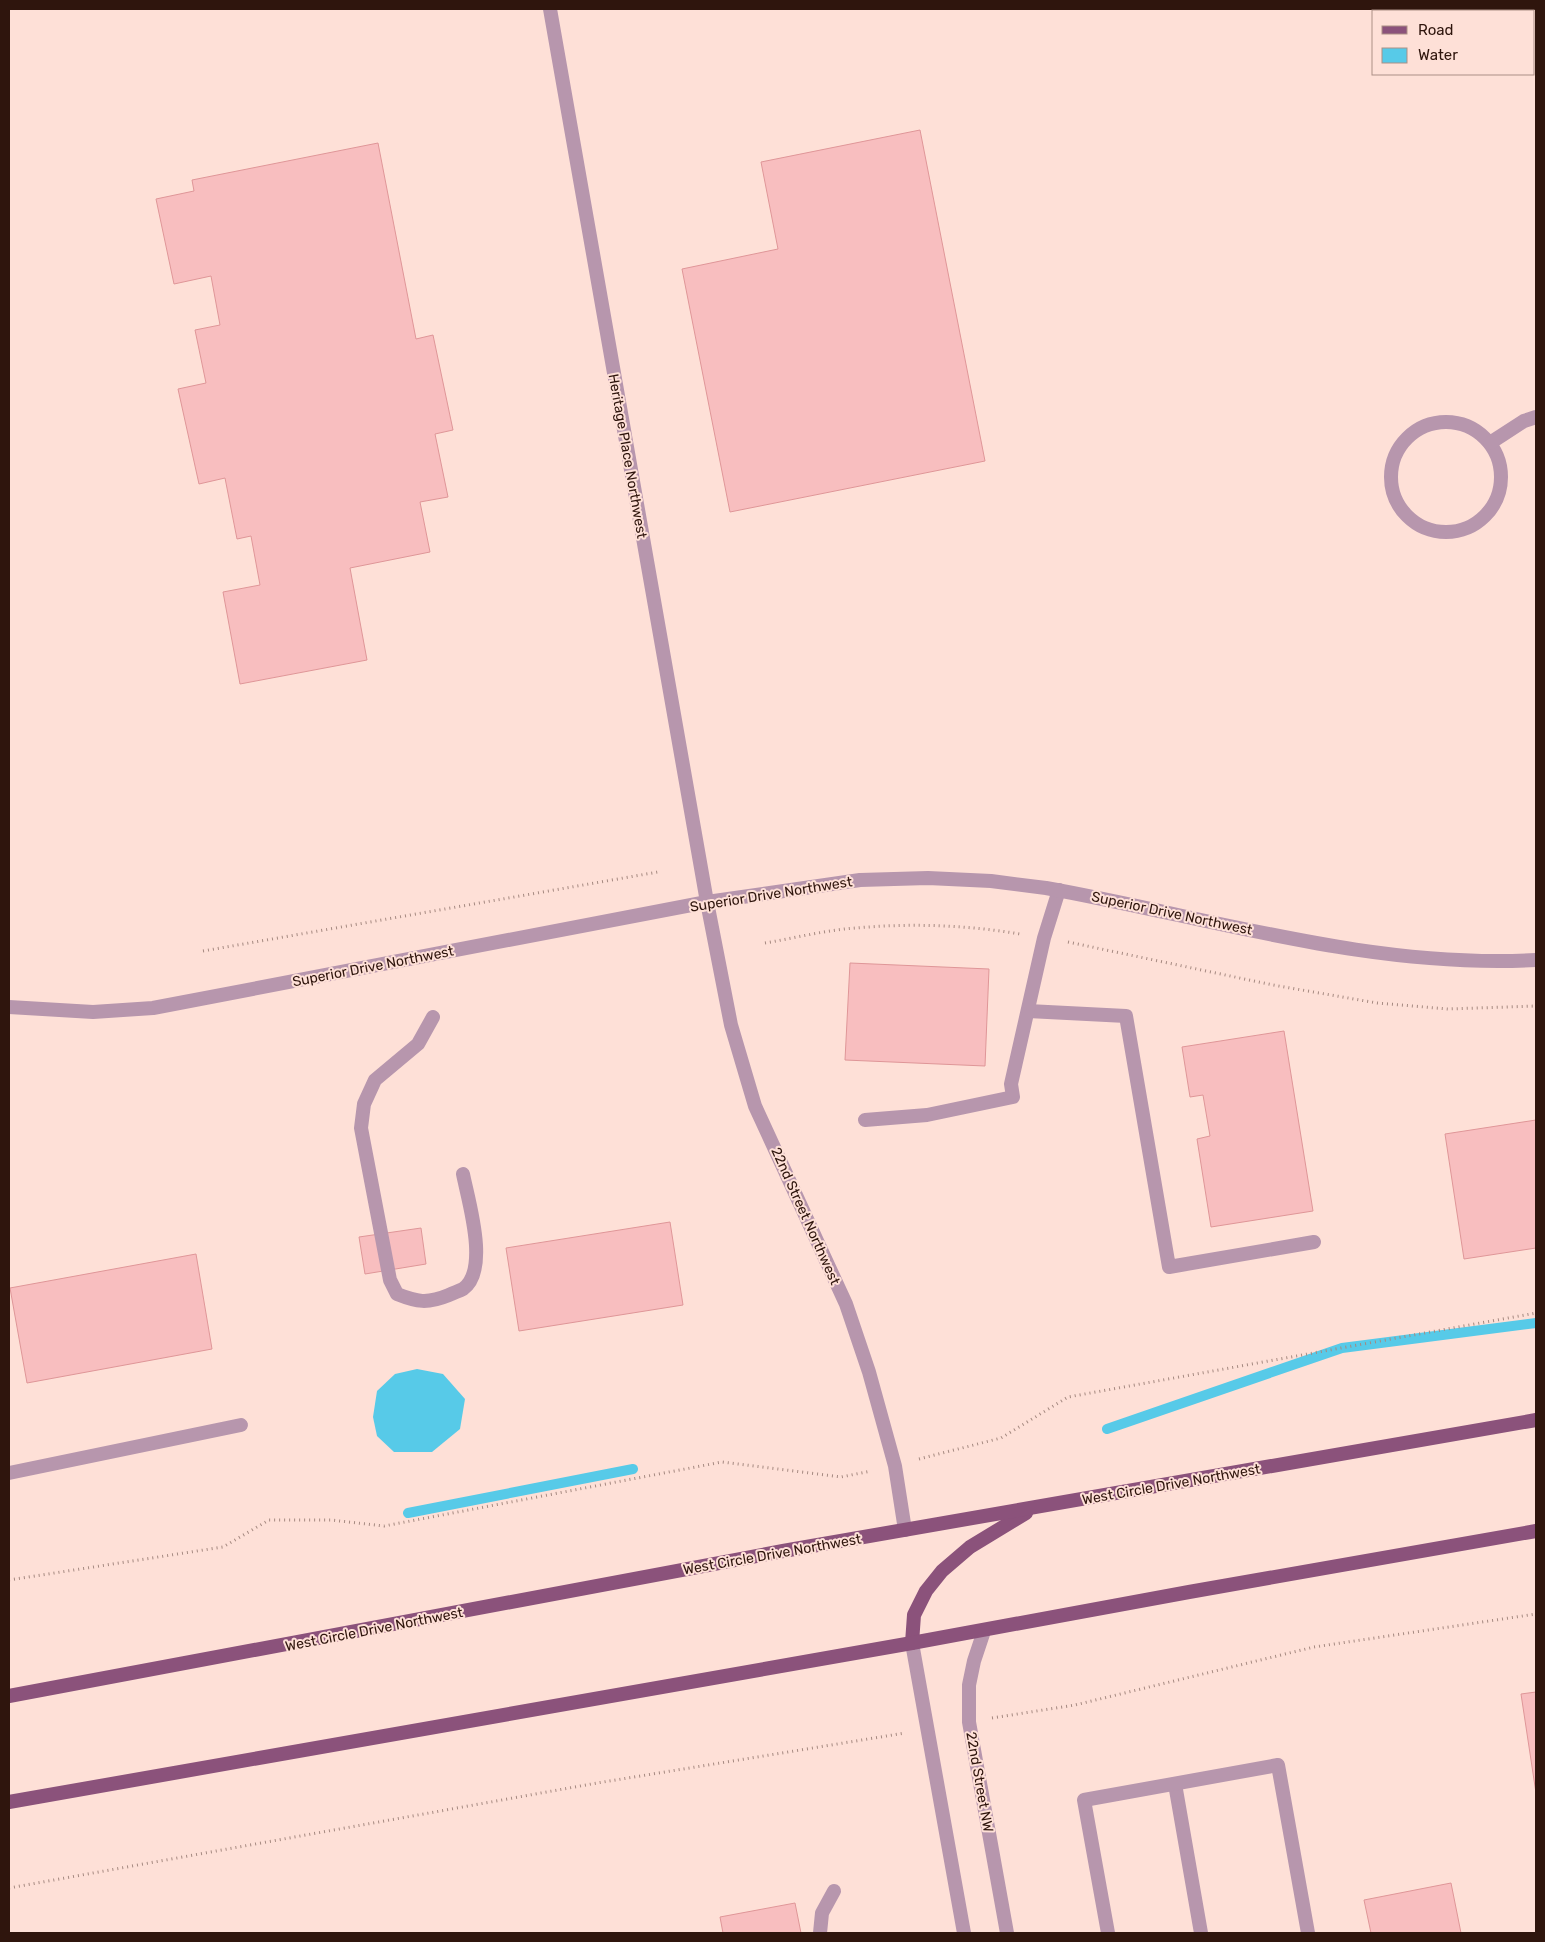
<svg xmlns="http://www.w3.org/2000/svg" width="1545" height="1942" font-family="Rubik,sans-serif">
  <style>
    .water { fill: #57cae8 }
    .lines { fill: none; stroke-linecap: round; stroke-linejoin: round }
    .stream { stroke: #57cae8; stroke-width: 10 }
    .building { fill: #f8bebf; stroke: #df9698 }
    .path { stroke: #a58980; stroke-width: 3; stroke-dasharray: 1 4; stroke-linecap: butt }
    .service { stroke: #b796ad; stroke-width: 14 }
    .minor { stroke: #b796ad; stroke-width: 14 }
    .tertiary { stroke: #b796ad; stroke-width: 14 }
    .primary { stroke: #8b527b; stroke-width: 14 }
    .labels { text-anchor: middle; stroke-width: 4; stroke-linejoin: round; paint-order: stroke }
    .street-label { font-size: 14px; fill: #2f150d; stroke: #fee0d7 }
  </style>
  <rect width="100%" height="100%" fill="#fee0d7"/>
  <polygon class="water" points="417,1369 443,1374 465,1399 460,1429 432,1452 394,1452 377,1436 373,1417 377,1391 395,1374"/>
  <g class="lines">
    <g class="stream">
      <polyline points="1107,1429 1342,1348 1536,1323"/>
      <polyline points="408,1513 633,1469"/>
    </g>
  </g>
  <g class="building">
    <polygon points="920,130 985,461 730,512 682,269 778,249 761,162"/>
    <polygon points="378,143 416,339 433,335 453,430 435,434 448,497 420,502 430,552 350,568 367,660 240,684 223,592 260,585 251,536 237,539 225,478 199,484 178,389 206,383 195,330 220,325 211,276 174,284 156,199 194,191 192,180"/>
    <polygon points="850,963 989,969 985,1066 845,1060"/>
    <polygon points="1284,1031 1313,1211 1211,1227 1197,1139 1210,1136 1203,1095 1190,1097 1182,1047"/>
    <polygon points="1536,1120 1536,1248 1464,1259 1445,1134"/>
    <polygon points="670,1222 683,1305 519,1331 506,1248"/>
    <polygon points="421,1228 426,1264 365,1274 359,1237"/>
    <polygon points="196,1254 212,1349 27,1383 10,1288"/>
    <polygon points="1536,1692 1536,1793 1521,1694"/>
    <polygon points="1451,1883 1461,1933 1371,1933 1364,1900"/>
    <polygon points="795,1903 801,1933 723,1933 720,1917"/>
  </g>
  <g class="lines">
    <g class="path">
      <polyline points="1068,942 1273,985 1377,1003 1448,1009 1536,1006"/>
      <path d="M765,943C795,938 826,930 856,928C911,923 966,925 1020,934"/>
      <polyline points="203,951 658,872"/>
      <polyline points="919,1459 1001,1438 1068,1397 1536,1313"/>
      <polyline points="9,1580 223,1547 269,1520 331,1520 384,1526 722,1462 841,1477 871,1471"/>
      <polyline points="992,1718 1075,1705 1314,1647 1536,1614"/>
      <polyline points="9,1888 597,1783 905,1733"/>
    </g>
    <g class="service">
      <polyline points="1028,1011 1126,1016 1169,1267 1314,1242"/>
      <path d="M433,1017L418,1044L375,1080L364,1104L361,1128L390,1280L397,1294C417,1302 427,1304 449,1295C453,1293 459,1291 463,1289C490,1270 468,1200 463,1174"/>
      <polyline points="865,1120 927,1115 1013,1097 1011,1084 1044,938 1059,890"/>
      <polyline points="9,1473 241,1425"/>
      <polyline points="1175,1784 1201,1933"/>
      <polyline points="820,1933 822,1913 834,1891"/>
      <polyline points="1108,1933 1084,1800 1278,1765 1308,1933"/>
    </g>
    <g class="minor">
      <polyline points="550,9 707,902 731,1025 755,1106 846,1304 869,1372 895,1466 905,1530"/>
      <circle cx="1446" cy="477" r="55"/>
      <polyline points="1490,443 1524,421 1536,417"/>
      <polyline points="984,1631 974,1661 969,1685 969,1722 1007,1933"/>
      <polyline points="912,1643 964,1933"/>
    </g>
    <path class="tertiary" d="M9,1007L93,1012L153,1008L707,902L860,880L928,878L991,881L1046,888C1208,917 1370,969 1536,960"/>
    <g class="primary">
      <polyline points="912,1643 914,1615 926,1591 942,1571 970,1547 1026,1513"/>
      <polyline points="9,1696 783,1551 1536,1420"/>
      <polyline points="9,1802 912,1643 1189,1592 1536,1531"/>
    </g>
  </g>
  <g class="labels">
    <g class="street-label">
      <text transform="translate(628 456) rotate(80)" y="5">Heritage Place Northwest</text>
      <text transform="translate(771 894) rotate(-9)" y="5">Superior Drive Northwest</text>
      <text transform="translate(1172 913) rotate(12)" y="5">Superior Drive Northwest</text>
      <text transform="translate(373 966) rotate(-11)" y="5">Superior Drive Northwest</text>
      <text transform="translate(806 1216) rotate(66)" y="5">22nd Street Northwest</text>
      <text transform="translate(1171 1484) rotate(-10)" y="5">West Circle Drive Northwest</text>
      <text transform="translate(772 1554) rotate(-10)" y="5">West Circle Drive Northwest</text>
      <text transform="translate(374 1629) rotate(-11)" y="5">West Circle Drive Northwest</text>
      <text transform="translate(980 1782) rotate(80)" y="5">22nd Street NW</text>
    </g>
  </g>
  <rect width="1545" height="1942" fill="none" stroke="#2f150d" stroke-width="20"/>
  <rect x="1372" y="10" width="162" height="65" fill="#fee0d7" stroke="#ab8f86"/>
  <rect x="1382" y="26" width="25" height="8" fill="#8b527b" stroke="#ab8f86"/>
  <text x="1418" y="35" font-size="15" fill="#2f150d">Road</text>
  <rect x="1382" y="48" width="25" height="15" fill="#57cae8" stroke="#ab8f86"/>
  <text x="1418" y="60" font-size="15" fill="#2f150d">Water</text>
</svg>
